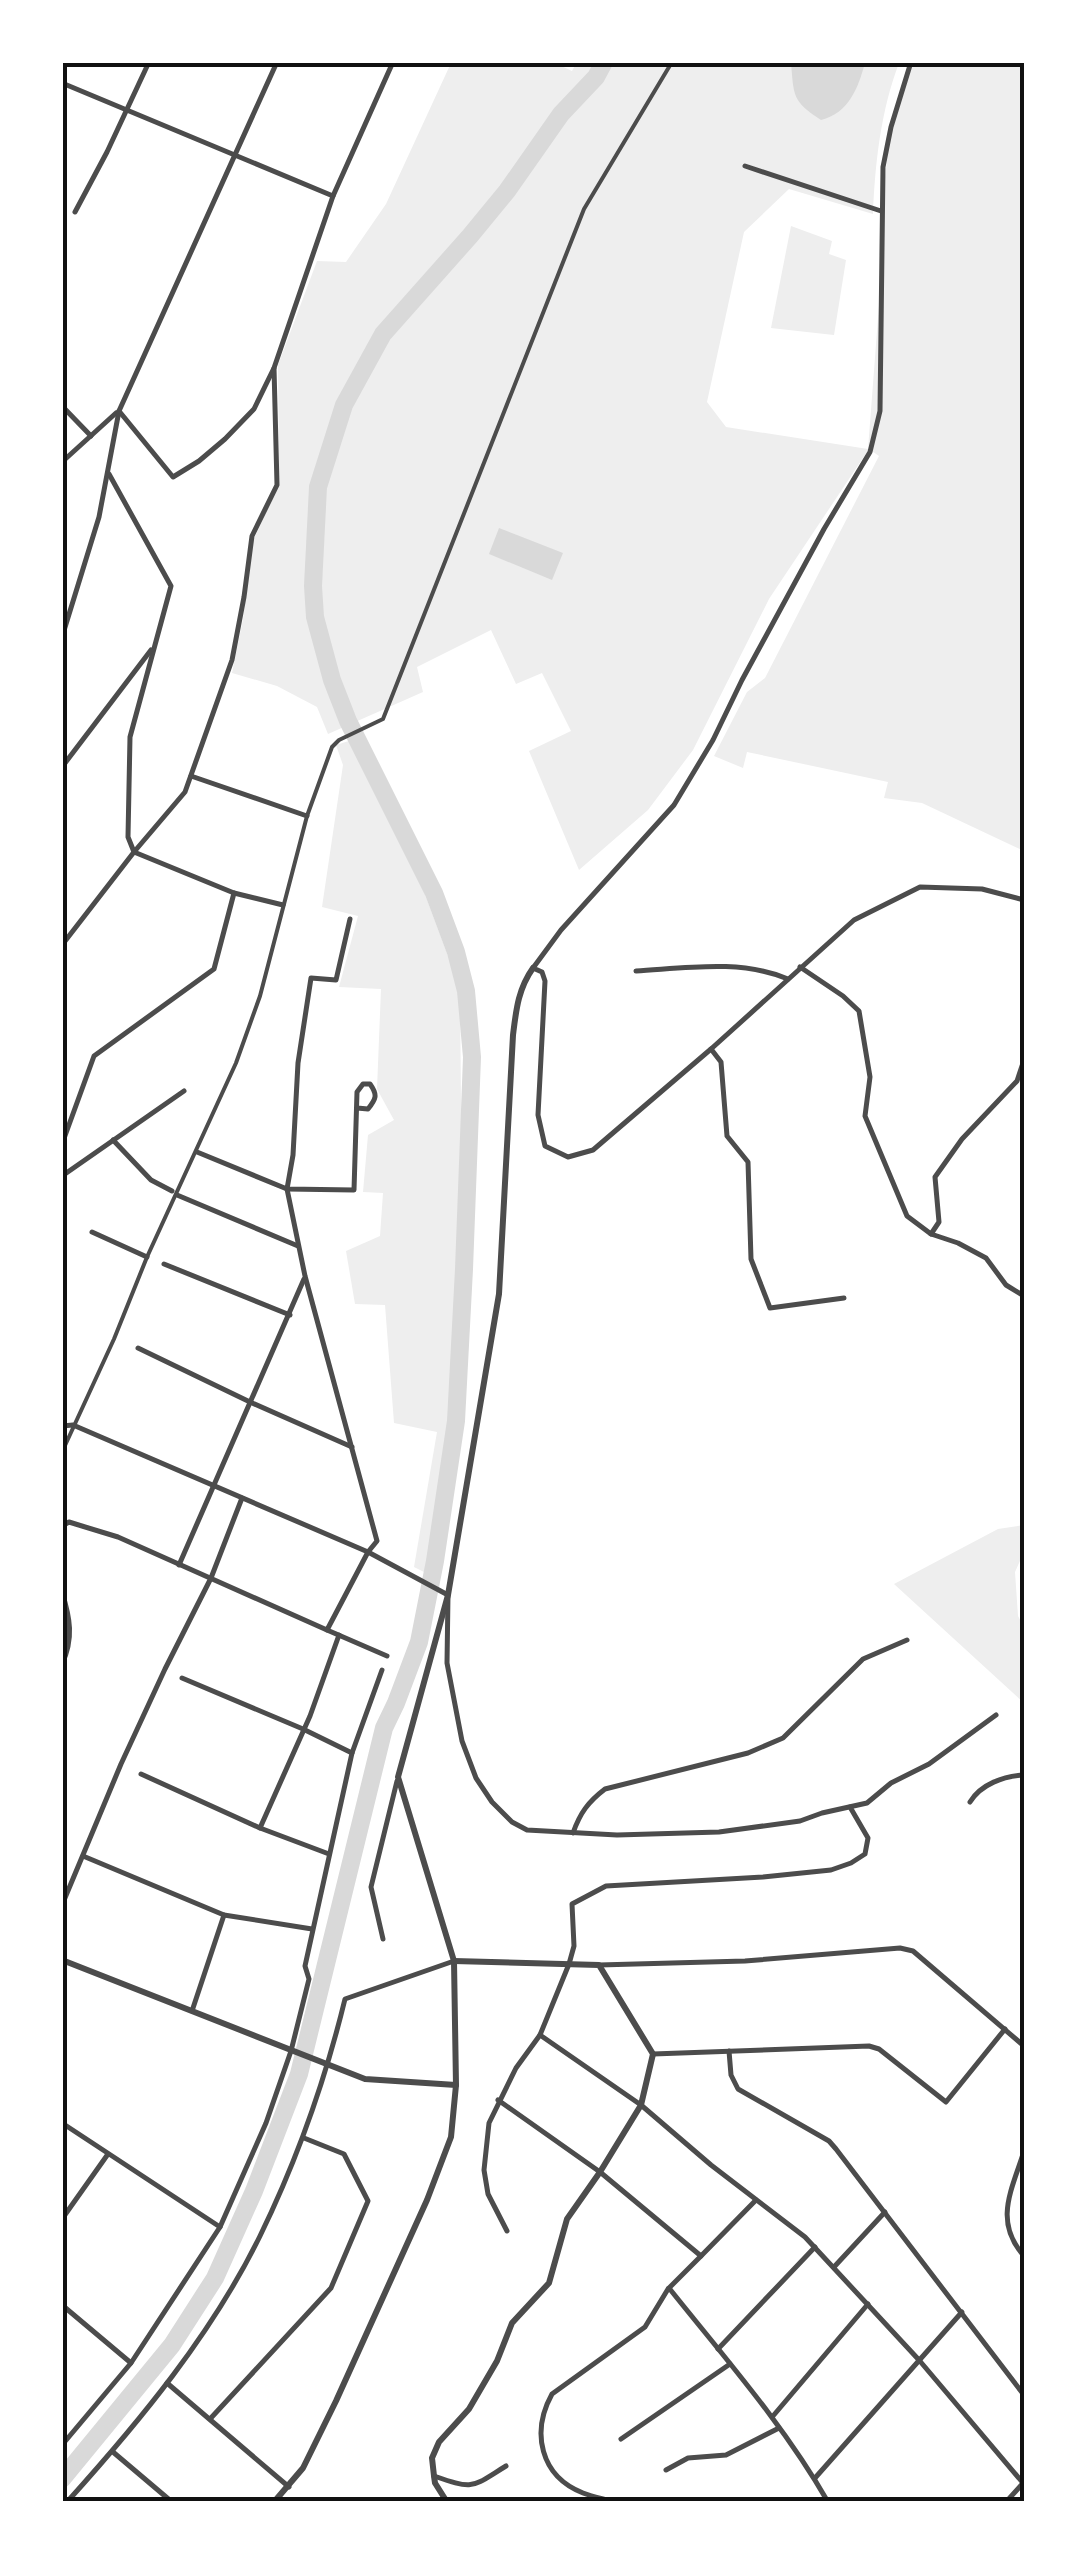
<svg xmlns="http://www.w3.org/2000/svg" width="1087" height="2564" font-family="'IBM Plex Sans',sans-serif">
  <style>
    .green { fill: #eee }
    .water { fill: #d9d9d9 }
    .lines { fill: none; stroke-linecap: round; stroke-linejoin: round }
    .river { stroke: #d9d9d9; stroke-width: 18 }
    .pedestrian { stroke: #4c4c4c; stroke-width: 4 }
    .minor { stroke: #4c4c4c; stroke-width: 5 }
    .tertiary { stroke: #4c4c4c; stroke-width: 6 }
    .neatline { fill: none; stroke: #111; stroke-width: 4 }
  </style>
  <rect width="100%" height="100%" fill="#fff"/>
  <g class="green">
    <path d="M577,62L899,63C881,110 875,163 873,214L789,189L744,232L707,402L726,427L868,449L881,279V211L891,127L911,63H1024V851L922,803L884,798L888,782L747,752L743,768L714,756L747,692L765,678L879,456L869,449L769,599L693,750L648,810L579,870L529,751L571,731L542,673L516,684L491,630L417,667L423,692L328,734L317,707L277,686L232,673L243,619L253,541L279,484L278,365L317,261L346,262L386,204L451,63H555L572,71Z"/>
    <polygon points="791,226 832,241 829,254 846,260 834,335 771,328"/>
    <polygon points="352,740 405,841 460,988 462,1224 449,1434 428,1574 414,1567 437,1432 394,1423 385,1305 355,1304 346,1251 380,1236 383,1193 363,1192 368,1135 394,1120 377,1089 381,989 339,987 358,916 322,907 343,765 336,745"/>
    <polygon points="1024,1525 1024,1552 1015,1572 1018,1616 1024,1627 1024,1703 894,1584 998,1529"/>
  </g>
  <g class="water">
    <path d="M791,63V62L865,63C858,88 849,113 821,120C792,101 794,96 791,63Z"/>
    <polygon points="499,528 563,553 552,580 489,554"/>
  </g>
  <g class="lines">
    <polyline class="river" points="62,2479 172,2345 215,2278 254,2191 299,2074 384,1728 396,1703 419,1642 435,1561 456,1421 464,1269 472,1057 466,991 456,952 434,893 348,721 332,680 315,617 313,586 318,487 344,405 383,334 470,236 507,191 561,114 596,77 604,62"/>
    <polyline class="pedestrian" points="62,1452 114,1339 147,1257 236,1063 260,996 307,816 332,747 339,740 383,719 584,209 672,62"/>
    <g class="minor">
      <polyline points="911,62 891,127 883,167 880,411 870,452 824,529 742,680 713,740 674,805 561,930 533,968 542,972 545,981 538,1115 545,1146 568,1157 593,1150 711,1049 854,920 920,887 982,889 1024,900"/>
      <polyline points="62,83 333,196"/>
      <polyline points="745,166 881,211"/>
      <polyline points="75,212 107,152 149,62"/>
      <polyline points="62,406 91,436"/>
      <polyline points="119,411 173,477 199,461 225,439 254,409 274,368 333,196 393,62"/>
      <polyline points="62,462 116,413"/>
      <polyline points="109,474 171,586 130,737 128,837 134,852 234,893 283,905"/>
      <polyline points="62,637 99,517 119,411 277,62"/>
      <polyline points="62,767 151,650"/>
      <polyline points="191,776 307,816"/>
      <polyline points="62,945 134,852 185,792 232,660 244,597 252,536 277,485 274,368"/>
      <polyline points="800,967 843,996 859,1011 870,1077 865,1116 907,1216 931,1234 939,1222 935,1177 962,1139 1017,1081 1024,1060"/>
      <path d="M636,971C686,968 741,959 788,979"/>
      <polyline points="711,1049 721,1062 727,1136 748,1162 751,1259 770,1308 844,1298"/>
      <polyline points="113,1140 151,1180 172,1191"/>
      <polyline points="62,1144 94,1056 214,969 234,893"/>
      <path d="M197,1152L287,1189L354,1190L357,1092L363,1084H370C378,1095 376,1099 368,1109L357,1108"/>
      <polyline points="62,1176 184,1091"/>
      <polyline points="177,1195 298,1246"/>
      <polyline points="92,1232 147,1257"/>
      <polyline points="931,1234 958,1243 986,1258 1006,1285 1024,1296"/>
      <polyline points="164,1264 290,1315"/>
      <polyline points="138,1348 250,1402 352,1447"/>
      <polyline points="62,1426 73,1425 368,1552 448,1595 447,1663 462,1741 476,1778 492,1802 512,1822 527,1830 617,1835 719,1832 800,1821 822,1813 867,1803 891,1783 929,1764 996,1715"/>
      <polyline points="62,1526 69,1522 118,1537 327,1630 368,1552 377,1541 305,1276 287,1189 293,1155 298,1063 311,978 336,980 350,919"/>
      <polyline points="179,1565 304,1279"/>
      <path d="M62,1592C70,1618 74,1638 62,1664"/>
      <polyline points="327,1630 387,1656"/>
      <polyline points="182,1678 303,1729 352,1753"/>
      <polyline points="141,1774 260,1828 329,1854"/>
      <path d="M970,1802C981,1784 1004,1776 1024,1775"/>
      <polyline points="260,1828 310,1716 339,1635"/>
      <path d="M573,1833C580,1813 588,1802 605,1789L748,1753L783,1738L863,1659L907,1640"/>
      <polyline points="83,1856 224,1915 312,1929"/>
      <polyline points="62,1905 121,1764 165,1669 211,1578 242,1498"/>
      <polyline points="383,1939 371,1887 397,1781"/>
      <polyline points="599,1965 745,1961 900,1948 913,1951 1024,2046"/>
      <polyline points="192,2011 224,1915"/>
      <polyline points="540,2035 641,2105 711,2165 805,2237 919,2360 1023,2483"/>
      <polyline points="729,2051 731,2075 738,2089 829,2141 836,2149 1024,2395"/>
      <polyline points="653,2054 869,2046 879,2049 946,2102 1005,2029"/>
      <path d="M498,2100L600,2172L701,2256L669,2288C724,2357 784,2425 828,2502"/>
      <polyline points="62,2123 220,2227"/>
      <path d="M1024,2151C1012,2190 993,2221 1024,2256"/>
      <polyline points="62,2219 108,2154"/>
      <polyline points="507,2231 488,2194 484,2170 489,2123 516,2068 540,2035 569,1964 574,1946 572,1904 606,1886 763,1877 831,1870 851,1863 865,1854 868,1838 850,1807"/>
      <polyline points="701,2256 756,2200"/>
      <polyline points="834,2267 885,2212"/>
      <polyline points="62,2305 131,2363"/>
      <polyline points="718,2349 815,2247"/>
      <polyline points="167,2383 289,2487"/>
      <polyline points="773,2416 868,2304"/>
      <polyline points="210,2419 331,2288 368,2201 344,2154 304,2138"/>
      <polyline points="621,2439 730,2364"/>
      <polyline points="62,2445 131,2363 220,2227 266,2123 291,2051 309,1979 305,1966 352,1753 382,1670"/>
      <polyline points="113,2452 172,2502"/>
      <polyline points="666,2470 688,2458 726,2455 779,2428"/>
      <path d="M434,2476C475,2490 470,2488 506,2466"/>
      <polyline points="815,2478 962,2312"/>
      <path d="M67,2502C140,2421 212,2334 260,2236C297,2160 325,2081 345,1999L454,1961"/>
      <path d="M614,2502C604,2499 593,2497 583,2493C540,2476 531,2432 552,2394L645,2327L668,2289"/>
      <polyline points="1006,2502 1024,2482"/>
    </g>
    <g class="tertiary">
      <polyline points="62,1960 365,2079 456,2085"/>
      <path d="M274,2502L303,2468L336,2401L427,2200L451,2137L456,2085L454,1961L398,1777L448,1595L499,1294L513,1035C516,1011 518,989 533,968"/>
      <polyline points="447,2502 435,2483 434,2476 432,2458 439,2442 469,2409 497,2361 512,2323 549,2283 567,2219 600,2172 641,2105 653,2054 599,1965 454,1961"/>
    </g>
  </g>
  <rect width="1087" height="2564" fill="none" stroke="#ffffff" stroke-width="130"/>
  <rect x="65" y="65" width="957" height="2434" class="neatline"/>
</svg>
